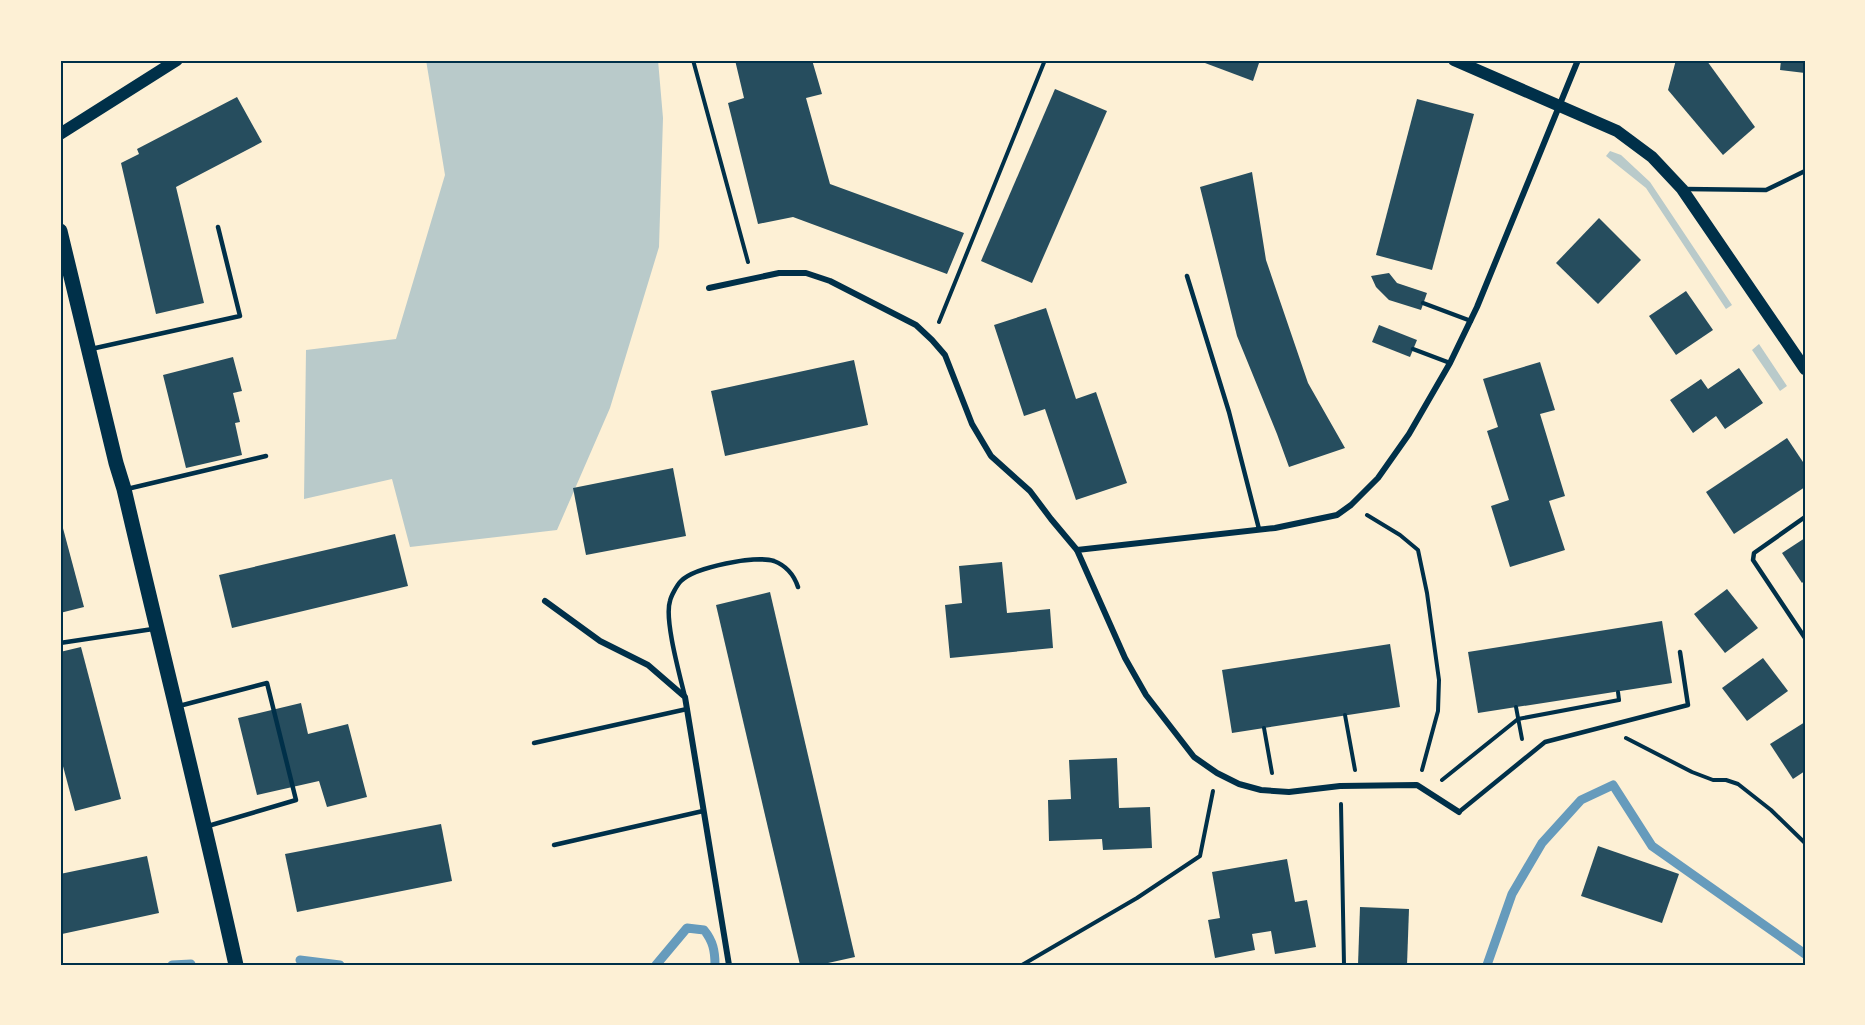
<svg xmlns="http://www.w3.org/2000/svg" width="1865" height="1025" font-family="Quicksand,sans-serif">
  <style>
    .green { fill: #b9caca }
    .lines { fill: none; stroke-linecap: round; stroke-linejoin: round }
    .stream { stroke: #669bbc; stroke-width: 9 }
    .building { fill: #264d5e }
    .path { stroke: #003049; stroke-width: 4 }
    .service { stroke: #003049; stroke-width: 4.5 }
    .minor { stroke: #003049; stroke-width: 6 }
    .secondary { stroke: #003049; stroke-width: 12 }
    .primary { stroke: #003049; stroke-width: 15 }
    .neatline { fill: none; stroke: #003049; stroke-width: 2 }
  </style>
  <rect width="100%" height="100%" fill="#fdf0d5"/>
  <g class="green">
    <polygon points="426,60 658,60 663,118 659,247 610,408 557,530 410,547 392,479 304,499 306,350 396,339 445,175"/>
    <polygon points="1610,151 1621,155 1650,182 1732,305 1726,309 1646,188 1606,156"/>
    <polygon points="1759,344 1787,386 1780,391 1752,350"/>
  </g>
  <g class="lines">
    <g class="stream">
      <polyline points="300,960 340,965"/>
      <polyline points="172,965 191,964"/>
      <path d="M656,965L687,928L704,930C713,941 715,951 715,965"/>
      <polyline points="1487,965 1512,894 1542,843 1581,800 1613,785 1652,846 1805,954"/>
    </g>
  </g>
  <g class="building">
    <polygon points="735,60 812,60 822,94 806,98 830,184 964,233 947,274 793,217 758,224 728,103 744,98"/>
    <polygon points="1197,60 1260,60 1253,81"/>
    <polygon points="1676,60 1707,61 1755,127 1723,155 1668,90"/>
    <polygon points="1781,60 1805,60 1805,73 1780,70"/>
    <polygon points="1055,89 1107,111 1032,283 981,261"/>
    <polygon points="237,97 262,142 176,187 204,303 156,314 121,163 139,154 137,149"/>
    <polygon points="1417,99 1474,114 1432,270 1376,255"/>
    <polygon points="1252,172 1266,260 1308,383 1345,448 1289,467 1277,434 1237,336 1200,187"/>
    <polygon points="1599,218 1641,260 1598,304 1556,263"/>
    <polygon points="1389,273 1397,283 1427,293 1421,310 1389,300 1376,287 1371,276"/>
    <polygon points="1686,291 1713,330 1676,355 1649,316"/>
    <polygon points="1046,308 1076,399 1096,392 1127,483 1076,500 1045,409 1024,416 994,325"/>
    <polygon points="1379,325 1417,340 1410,357 1372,342"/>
    <polygon points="233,357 242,391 233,393 240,422 235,423 242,455 186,468 163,375"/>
    <polygon points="854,360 868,425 725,456 711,391"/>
    <polygon points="1540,362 1555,410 1540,414 1565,496 1549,501 1565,550 1510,567 1491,506 1509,500 1487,431 1498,427 1483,379"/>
    <polygon points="1739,368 1763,403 1725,429 1716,416 1693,433 1670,400 1701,379 1708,389"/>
    <polygon points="1787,438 1805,465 1805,487 1734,534 1706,492"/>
    <polygon points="673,468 686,536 586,555 573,488"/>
    <polygon points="60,517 84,607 60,613"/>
    <polygon points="395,534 408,586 232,628 219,575"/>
    <polygon points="1805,538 1805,580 1802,583 1782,553"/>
    <polygon points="1002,562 1007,613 1050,609 1053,648 950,658 945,605 962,603 959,566"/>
    <polygon points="1727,589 1758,628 1725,653 1694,614"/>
    <polygon points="770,592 855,957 819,965 800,965 716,605"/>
    <polygon points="1662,621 1672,683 1478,713 1468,652"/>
    <polygon points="1390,644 1400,707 1232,733 1222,670"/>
    <polygon points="81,647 121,799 75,811 60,755 60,652"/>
    <polygon points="1763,658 1788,691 1747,721 1722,688"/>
    <polygon points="301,703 308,734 348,724 367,797 327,807 319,781 257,795 238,718"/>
    <polygon points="1805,722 1805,771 1793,779 1770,744"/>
    <polygon points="1117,758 1119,808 1150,807 1152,848 1103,850 1102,839 1049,841 1048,800 1071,799 1069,760"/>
    <polygon points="441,824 452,881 297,912 285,854"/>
    <polygon points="1598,846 1679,874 1662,923 1581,896"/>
    <polygon points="147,856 159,913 62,934 60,926 60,874"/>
    <polygon points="1287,859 1295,902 1307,900 1316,947 1275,954 1271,931 1252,934 1255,950 1215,958 1208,920 1220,918 1212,872"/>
    <polygon points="1360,907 1409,909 1407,965 1358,965"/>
  </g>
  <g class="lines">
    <g class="path">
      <polyline points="693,60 748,262"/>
      <polyline points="939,322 1045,60"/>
      <polyline points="1367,515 1400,535 1418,550 1427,593 1439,680 1438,711 1422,770"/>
      <polyline points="1618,692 1619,700"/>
      <polyline points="1516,707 1522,739"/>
      <polyline points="1345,715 1355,770"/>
      <polyline points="1264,728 1272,773"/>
      <polyline points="1626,738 1692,772 1713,780 1726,780 1738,784 1771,810 1805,843"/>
      <polyline points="1442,780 1518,719 1619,700"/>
      <polyline points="1341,804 1344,965"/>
      <polyline points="1022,965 1137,898 1200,856 1213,791"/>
    </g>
    <g class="service">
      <polyline points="1685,189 1766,190 1805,171"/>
      <polyline points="1187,276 1229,412 1259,529"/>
      <polyline points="1423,303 1471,321"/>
      <polyline points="91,349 240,316 218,227"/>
      <polyline points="1413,349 1450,363"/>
      <polyline points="127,489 266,456"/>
      <polyline points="1805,517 1754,553 1753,560 1805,638"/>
      <polyline points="60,643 153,629"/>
      <path d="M685,697C680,676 664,619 670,601C671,596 677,585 681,581C695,567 756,555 774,561C787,566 794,575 798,587"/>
      <polyline points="179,706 267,683 296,800 208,826"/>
      <polyline points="534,743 687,709"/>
      <polyline points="1459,812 1545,742 1688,705 1680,652"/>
      <polyline points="554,845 703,811"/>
    </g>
    <g class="minor">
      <polyline points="709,288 779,273 806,273 830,281 916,325 932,340 945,355 972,424 991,456 1030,491 1051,519 1077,550 1125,658 1146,695 1194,757 1217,773 1239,784 1261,790 1289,792 1340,786 1417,785 1459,812"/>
      <polyline points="1077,550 1275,528 1337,515 1351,505 1378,478 1409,434 1450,363 1477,307 1578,60"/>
      <polyline points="545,601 600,641 648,665 685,697 729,965"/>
    </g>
    <g class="secondary">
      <polyline points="1454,60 1617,131 1652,157 1682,189 1805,369"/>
      <polyline points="60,134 177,60"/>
    </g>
    <path class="primary" d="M60,231L116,463L124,489C161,648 201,806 236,965"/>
  </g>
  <rect width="1865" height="1025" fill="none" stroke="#fdf0d5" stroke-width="123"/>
  <rect x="62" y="62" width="1742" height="902" class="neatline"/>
</svg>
